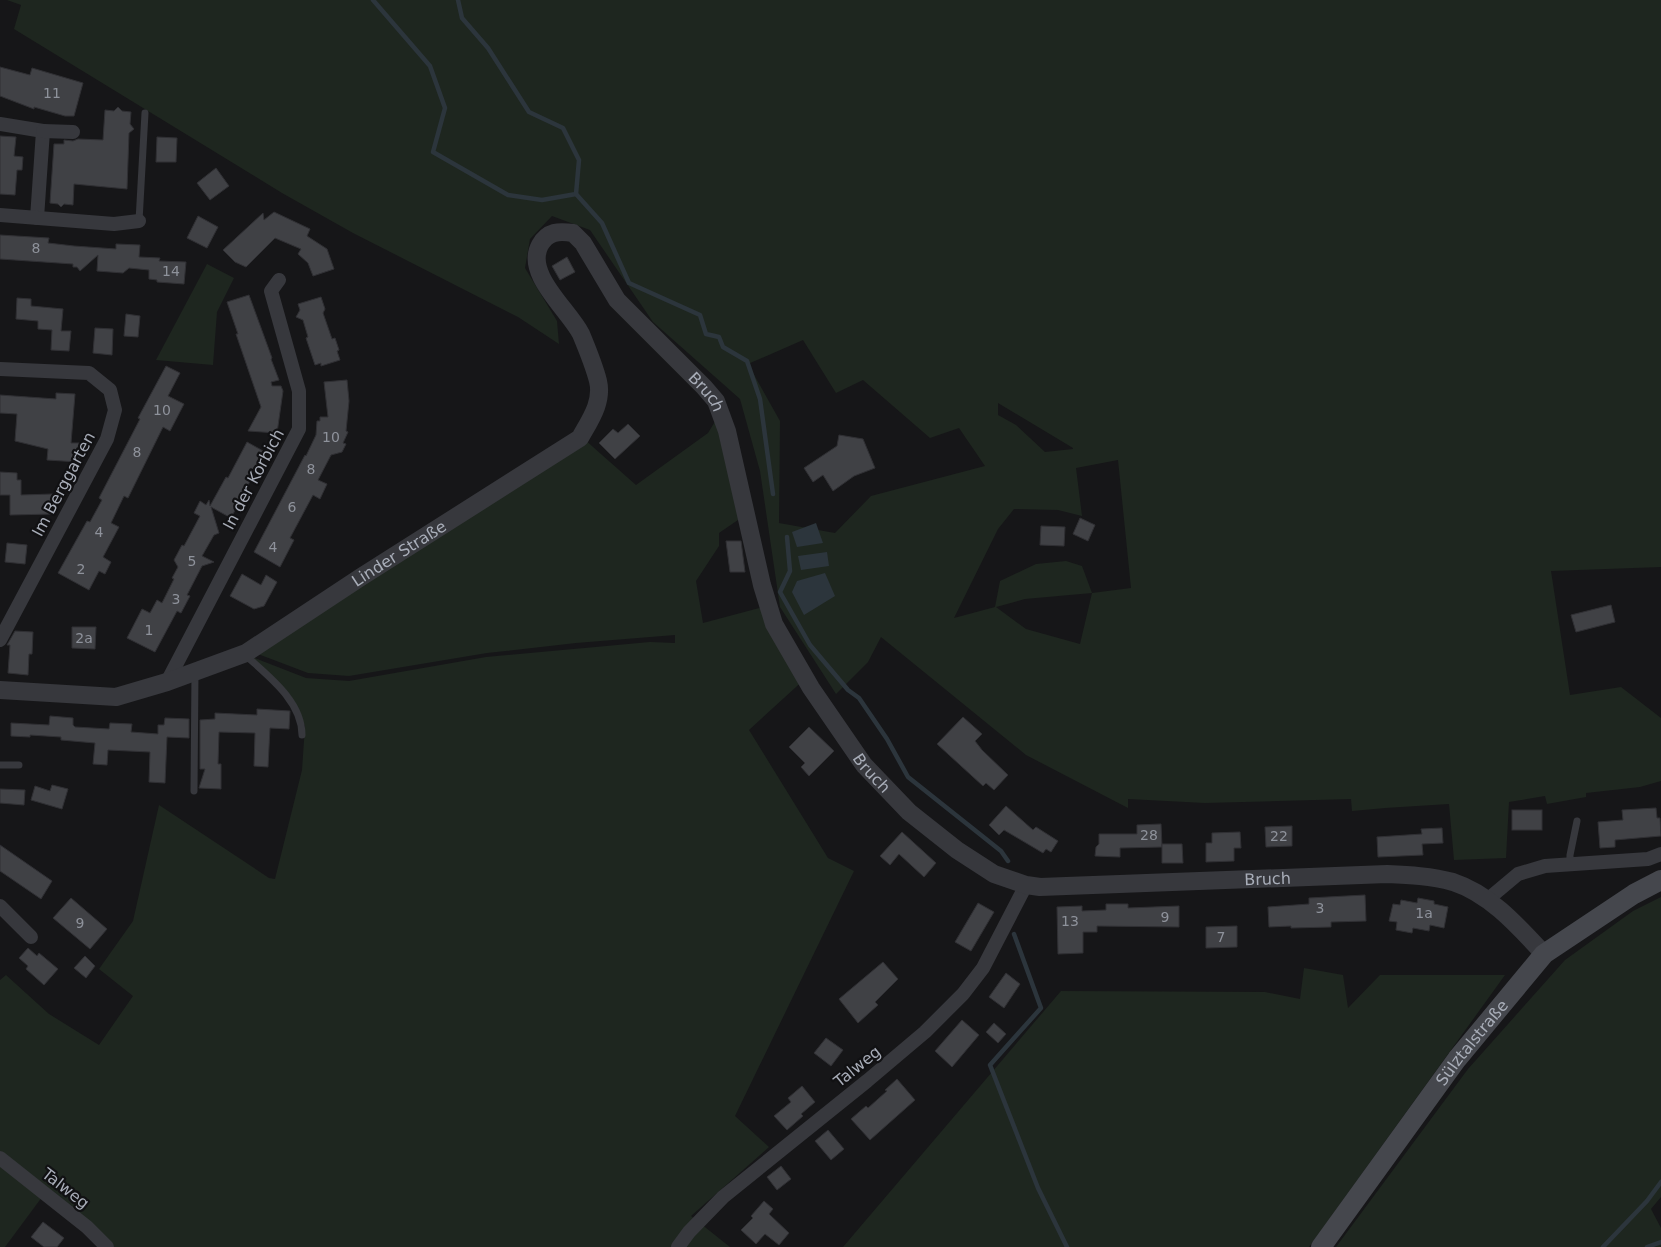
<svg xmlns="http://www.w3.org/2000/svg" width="1661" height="1247" font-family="'DejaVu Sans',sans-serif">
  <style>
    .green { fill: #1e261f; fill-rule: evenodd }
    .water { fill: #2c353c }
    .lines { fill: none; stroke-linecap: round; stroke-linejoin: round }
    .stream { stroke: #2c353c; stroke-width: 4.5 }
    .building { fill: #404145; stroke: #303034 }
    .service { stroke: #37383d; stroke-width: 7 }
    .minor { stroke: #37383d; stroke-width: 14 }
    .tertiary { stroke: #37383d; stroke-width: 18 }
    .secondary { stroke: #45474d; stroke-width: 20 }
    .labels { text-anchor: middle; stroke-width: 4.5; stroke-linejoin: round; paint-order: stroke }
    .number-label { font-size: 14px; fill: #8e929b }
    .street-label { font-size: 16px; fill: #a8adb8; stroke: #111113 }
  </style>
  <rect width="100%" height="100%" fill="#161618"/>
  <g class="green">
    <path d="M7,0H1661V567L1551,571L1570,695L1621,687L1661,718V781L1640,787L1586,793V797L1547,804L1545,796L1509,802L1506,858L1454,860L1449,804L1385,808L1352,811L1351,799L1205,803L1128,799V808L1026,755L881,637L868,662L836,694L780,607L760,471L740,399L653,322L590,230L552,216L530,239L525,268L557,321L559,344L518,317L353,233L282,193L14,29L21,5ZM803,340L836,393L863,380L930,438L959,428L985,466L871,496L835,533L779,523L780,421L748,364ZM998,403L1073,448V449L1045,452L1016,425L998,415ZM1118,460L1131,588L1092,593L1082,566L1066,561L1036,564L1000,581L995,607L954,618L998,529L1014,509L1058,510L1082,516L1076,468ZM1092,593L1080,644L1026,629L996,607L1025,599Z"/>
    <polygon points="207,264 234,278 217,312 213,365 156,360"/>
    <path d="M722,410L751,511L719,533V546L696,581L703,623L771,605L807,677L749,730L828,858L854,871L735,1116L769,1147L691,1216L730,1247H114C80,1211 40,1181 0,1151V980L6,975L49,1014L99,1045L133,996L99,969L133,921L159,805L269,878L275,879L302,770L305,726L291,696L252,657L306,678L349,681L486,657L650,642L675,643V635L576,643L487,653L349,676L308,673L253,652L584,439L636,485L708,433Z"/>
    <polygon points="1661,897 1661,1197 1651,1209 1661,1228 1661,1247 1336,1247 1468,1069 1565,960 1633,911"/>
    <polygon points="1304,968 1343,975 1348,1008 1380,975 1505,975 1309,1247 843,1247 1061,991 1265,992 1300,999"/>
    <polygon points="0,1164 42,1197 5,1247 0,1247"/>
  </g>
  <g class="water">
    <polygon points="816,523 823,543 797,547 792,532"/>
    <polygon points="827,552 829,566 801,570 798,556"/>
    <polygon points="825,573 835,596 804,615 792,592 797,581"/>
  </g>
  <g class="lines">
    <g class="stream">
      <polyline points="373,0 430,66 445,108 433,152 508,195 542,200 576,194"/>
      <polyline points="458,0 462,18 488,48 529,112 563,128 579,160 576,194 602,223 629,283 700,315 706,334 719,337 723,347 747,361 760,399 773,494"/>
      <polyline points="787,537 790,571 780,592 810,645 848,690 859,698 887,739 908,777 1001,851 1008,861"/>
      <polyline points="1014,934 1041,1008 990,1065 1038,1188 1067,1247"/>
      <polyline points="1603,1247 1647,1201 1661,1182"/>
      <polyline points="1647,1247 1661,1242"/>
    </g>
  </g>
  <g class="building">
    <polygon points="0,67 30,75 32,68 83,83 74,116 65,116 34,107 34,109 0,96"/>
    <polygon points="118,107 122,111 131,112 130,124 134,129 129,133 127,189 74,184 73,205 64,204 61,207 58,204 50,203 54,144 64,144 64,140 73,141 78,139 103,140 105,110 114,111"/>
    <polygon points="0,136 16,137 14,156 23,157 22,170 17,170 15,195 0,194"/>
    <polygon points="157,137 177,138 176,162 156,162"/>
    <polygon points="216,168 229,186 210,200 197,183"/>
    <polygon points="274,212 310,229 307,236 327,249 334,269 313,276 308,263 298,254 301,249 275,238 246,267 235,262 223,250 263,213 264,220"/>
    <polygon points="198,216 218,227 207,248 187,238"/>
    <polygon points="0,235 49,238 48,243 74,246 116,249 116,244 140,245 139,257 160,258 159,261 186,262 184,284 157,282 157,280 149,279 149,270 129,268 123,273 97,271 98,255 80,271 77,267 73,267 73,264 0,259"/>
    <polygon points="567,257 575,272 560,280 552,266"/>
    <polygon points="249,295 272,358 271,359 279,380 271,382 272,386 281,386 283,391 277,433 248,431 261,407 236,334 238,334 227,302"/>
    <polygon points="321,297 325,309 323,313 332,339 335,338 339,350 337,351 340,360 321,366 321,363 315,365 306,338 308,337 303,320 296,317 300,310 298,304"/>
    <polygon points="17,298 31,299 31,306 63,309 61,331 71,331 69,351 51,350 52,330 38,329 38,321 16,319"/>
    <polygon points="126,314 140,316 138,337 124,336"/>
    <polygon points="95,328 113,329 112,355 93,353"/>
    <polygon points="166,366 180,373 168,396 184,404 170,431 163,427 128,498 124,496 111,523 119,527 103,557 111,562 105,574 99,571 89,590 58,573 87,521 90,522 102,500 99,498 140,419 138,418"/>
    <polygon points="347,380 349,401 346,431 348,432 343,443 346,444 342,452 331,455 318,480 327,484 320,499 313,495 290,538 294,540 280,567 254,552 305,455 306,456 316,435 317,421 320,421 320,417 328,417 324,382"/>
    <polygon points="56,393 75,394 71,443 80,443 79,462 47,460 48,449 15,441 17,414 0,413 0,395 56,399"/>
    <polygon points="628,424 640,436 615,459 599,443 613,429 618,433"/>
    <polygon points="839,435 863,439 875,468 854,476 833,491 823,475 813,482 804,468 837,446"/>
    <polygon points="247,442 265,452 231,518 211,507 219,533 214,535 202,556 214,562 202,566 187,595 190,596 181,613 177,611 155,652 127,638 142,609 150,613 157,600 162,603 174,579 172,578 178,567 174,560 182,545 184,546 200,516 194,513 200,501 206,505 209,500 210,506 226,477 228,478"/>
    <polygon points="0,472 17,473 17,480 21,480 21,495 53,494 53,514 10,515 10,495 0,495"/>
    <polygon points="1080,518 1095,525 1088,541 1073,534"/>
    <polygon points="1041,526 1065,527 1064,546 1040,545"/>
    <polygon points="726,541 741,541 745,572 730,572"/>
    <polygon points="7,543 27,545 25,564 5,562"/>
    <polygon points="242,574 261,585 266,575 277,582 264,606 254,609 230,596"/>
    <polygon points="1611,605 1615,622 1576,632 1571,615"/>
    <polygon points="72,627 96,627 95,649 72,648"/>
    <polygon points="15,631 33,632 32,654 29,654 28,675 8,673 10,645 7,645"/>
    <polygon points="257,709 290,711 289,729 270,728 268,767 254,766 255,733 219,732 218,764 221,764 221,789 199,788 205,769 200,769 200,720 215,719 215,713 257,715"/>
    <polygon points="50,716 73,718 73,725 75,727 109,729 110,723 132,724 131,732 158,734 158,725 164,725 165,718 189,719 189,738 167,737 165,783 149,782 150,752 108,750 107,765 93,764 95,743 61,740 61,737 30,735 30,737 11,736 11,723 49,725"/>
    <polygon points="963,717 982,734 975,741 982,750 1008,775 994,790 986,783 983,786 937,744"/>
    <polygon points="809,727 834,751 809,776 801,767 805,763 789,747"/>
    <polygon points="52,785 68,789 62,809 31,800 35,786 50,791"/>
    <polygon points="0,789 25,790 24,805 0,803"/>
    <polygon points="1006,806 1033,830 1036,827 1058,841 1051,852 1046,849 1043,853 1004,830 999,835 989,825"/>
    <polygon points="1656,808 1657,818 1660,818 1661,836 1615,840 1615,847 1600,848 1598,822 1623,820 1622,810"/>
    <rect x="1512" y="810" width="30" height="20"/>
    <polygon points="1161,824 1162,847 1120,848 1120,857 1095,856 1096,847 1099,844 1099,834 1137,834 1137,825"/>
    <polygon points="1292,826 1292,846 1266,847 1265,827"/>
    <polygon points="1442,828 1443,843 1422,844 1423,855 1378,857 1377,837 1422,834 1421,829"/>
    <polygon points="902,832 936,863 924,877 899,854 890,865 880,856"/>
    <polygon points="1240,832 1241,848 1234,848 1234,861 1206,862 1206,843 1212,843 1212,833"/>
    <polygon points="1162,844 1182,844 1183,863 1162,863"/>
    <polygon points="0,845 52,881 41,899 0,871"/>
    <polygon points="1365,895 1366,921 1331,922 1331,927 1291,928 1291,926 1269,927 1268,907 1309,904 1309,898"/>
    <polygon points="71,898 107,929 90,949 53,918"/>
    <polygon points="1418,898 1434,901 1434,904 1448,907 1444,928 1430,925 1429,931 1413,928 1412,933 1396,930 1397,922 1389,921 1393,904 1400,905 1401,900 1417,903"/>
    <polygon points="978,903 994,912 971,951 955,942"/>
    <polygon points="1106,904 1128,904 1128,908 1179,906 1179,927 1097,926 1097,932 1083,932 1083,953 1058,954 1057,907 1082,906 1082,911 1106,910"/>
    <polygon points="1237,926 1237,947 1206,948 1206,927"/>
    <polygon points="28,948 37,956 39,953 58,969 44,985 26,969 28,966 19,958"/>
    <polygon points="85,956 95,966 86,978 74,968"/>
    <polygon points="883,962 898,979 875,1002 878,1005 858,1023 839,999"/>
    <polygon points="1006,973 1020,984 1004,1008 989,997"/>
    <polygon points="962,1020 979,1035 952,1067 935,1051"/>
    <polygon points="994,1023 1006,1034 998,1043 986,1032"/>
    <polygon points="826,1038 843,1050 831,1066 814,1053"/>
    <polygon points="897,1079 915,1100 870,1140 851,1119 866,1106 868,1108 887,1091 885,1090"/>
    <polygon points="802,1086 815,1102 801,1114 803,1116 787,1130 774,1116 791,1102 788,1098"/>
    <polygon points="828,1130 844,1149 831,1160 815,1141"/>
    <polygon points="781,1166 791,1179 777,1190 767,1177"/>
    <polygon points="764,1201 773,1209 769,1214 789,1233 779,1245 765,1234 756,1244 741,1230 753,1218 751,1216"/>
    <polygon points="43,1222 64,1238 57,1247 44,1247 31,1237"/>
  </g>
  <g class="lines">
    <g class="service">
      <polyline points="139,221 145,113"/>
      <path d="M245,655C268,676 302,701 302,735"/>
      <polyline points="0,765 19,765"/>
      <polyline points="194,791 195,672"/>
      <polyline points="1570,865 1570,855 1577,821"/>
    </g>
    <g class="minor">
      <polyline points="0,124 43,131 37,218"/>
      <polyline points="43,131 73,132"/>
      <polyline points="0,215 114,224 139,221"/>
      <polyline points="0,369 89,373 110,390 115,410 107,439 0,640"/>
      <polyline points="167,682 299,429 299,391 271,291 279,280"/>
      <polyline points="1487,900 1518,874 1545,866 1648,859 1661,854"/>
      <polyline points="0,906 31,937"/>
      <polyline points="0,1158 87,1227 107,1247"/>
      <polyline points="678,1247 689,1232 723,1197 867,1081 925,1032 963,994 983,968 1026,885"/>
    </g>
    <path class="tertiary" id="s1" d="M0,690L116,697L167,682L246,653L361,577L580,438C590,420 603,402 598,381C595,369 586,346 581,334C569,310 524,274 540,245C548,231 559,231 573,233L583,243L617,300L704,387L716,401L727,431L762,585L774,624L811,688L864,765L909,812L957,850L994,874L1026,885L1040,887L1387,874C1409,875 1431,876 1453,882C1490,894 1518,926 1544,954"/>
    <path class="secondary" id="s2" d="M1321,1247L1457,1059L1544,954L1634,894L1661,880"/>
  </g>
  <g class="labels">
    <g class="number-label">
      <text x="52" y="98">11</text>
      <text x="36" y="253">8</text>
      <text x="171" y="276">14</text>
      <text x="162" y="415">10</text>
      <text x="331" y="442">10</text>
      <text x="137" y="457">8</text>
      <text x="311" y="474">8</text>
      <text x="292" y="512">6</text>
      <text x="99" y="537">4</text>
      <text x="273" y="552">4</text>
      <text x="192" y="566">5</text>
      <text x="81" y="574">2</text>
      <text x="176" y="604">3</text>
      <text x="149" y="635">1</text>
      <text x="84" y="643">2a</text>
      <text x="1149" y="840">28</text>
      <text x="1279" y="841">22</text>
      <text x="1320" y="913">3</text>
      <text x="1424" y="918">1a</text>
      <text x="1165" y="922">9</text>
      <text x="1070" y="926">13</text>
      <text x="80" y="928">9</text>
      <text x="1221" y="942">7</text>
    </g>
    <g class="street-label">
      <text dy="6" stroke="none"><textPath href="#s1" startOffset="1112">Bruch</textPath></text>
      <text transform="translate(253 479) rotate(-62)" y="6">In der Korbich</text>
      <text transform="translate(63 484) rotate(-62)" y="6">Im Berggarten</text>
      <text dy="6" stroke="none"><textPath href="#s1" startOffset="436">Linder Straße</textPath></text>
      <text dy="6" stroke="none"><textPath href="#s1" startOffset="1534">Bruch</textPath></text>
      <text dy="6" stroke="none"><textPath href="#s1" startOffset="1969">Bruch</textPath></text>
      <text dy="6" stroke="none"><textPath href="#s2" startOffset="254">Sülztalstraße</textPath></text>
      <text transform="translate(857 1066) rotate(-39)" y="6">Talweg</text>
      <text transform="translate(66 1188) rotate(38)" y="6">Talweg</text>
    </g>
  </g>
</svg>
